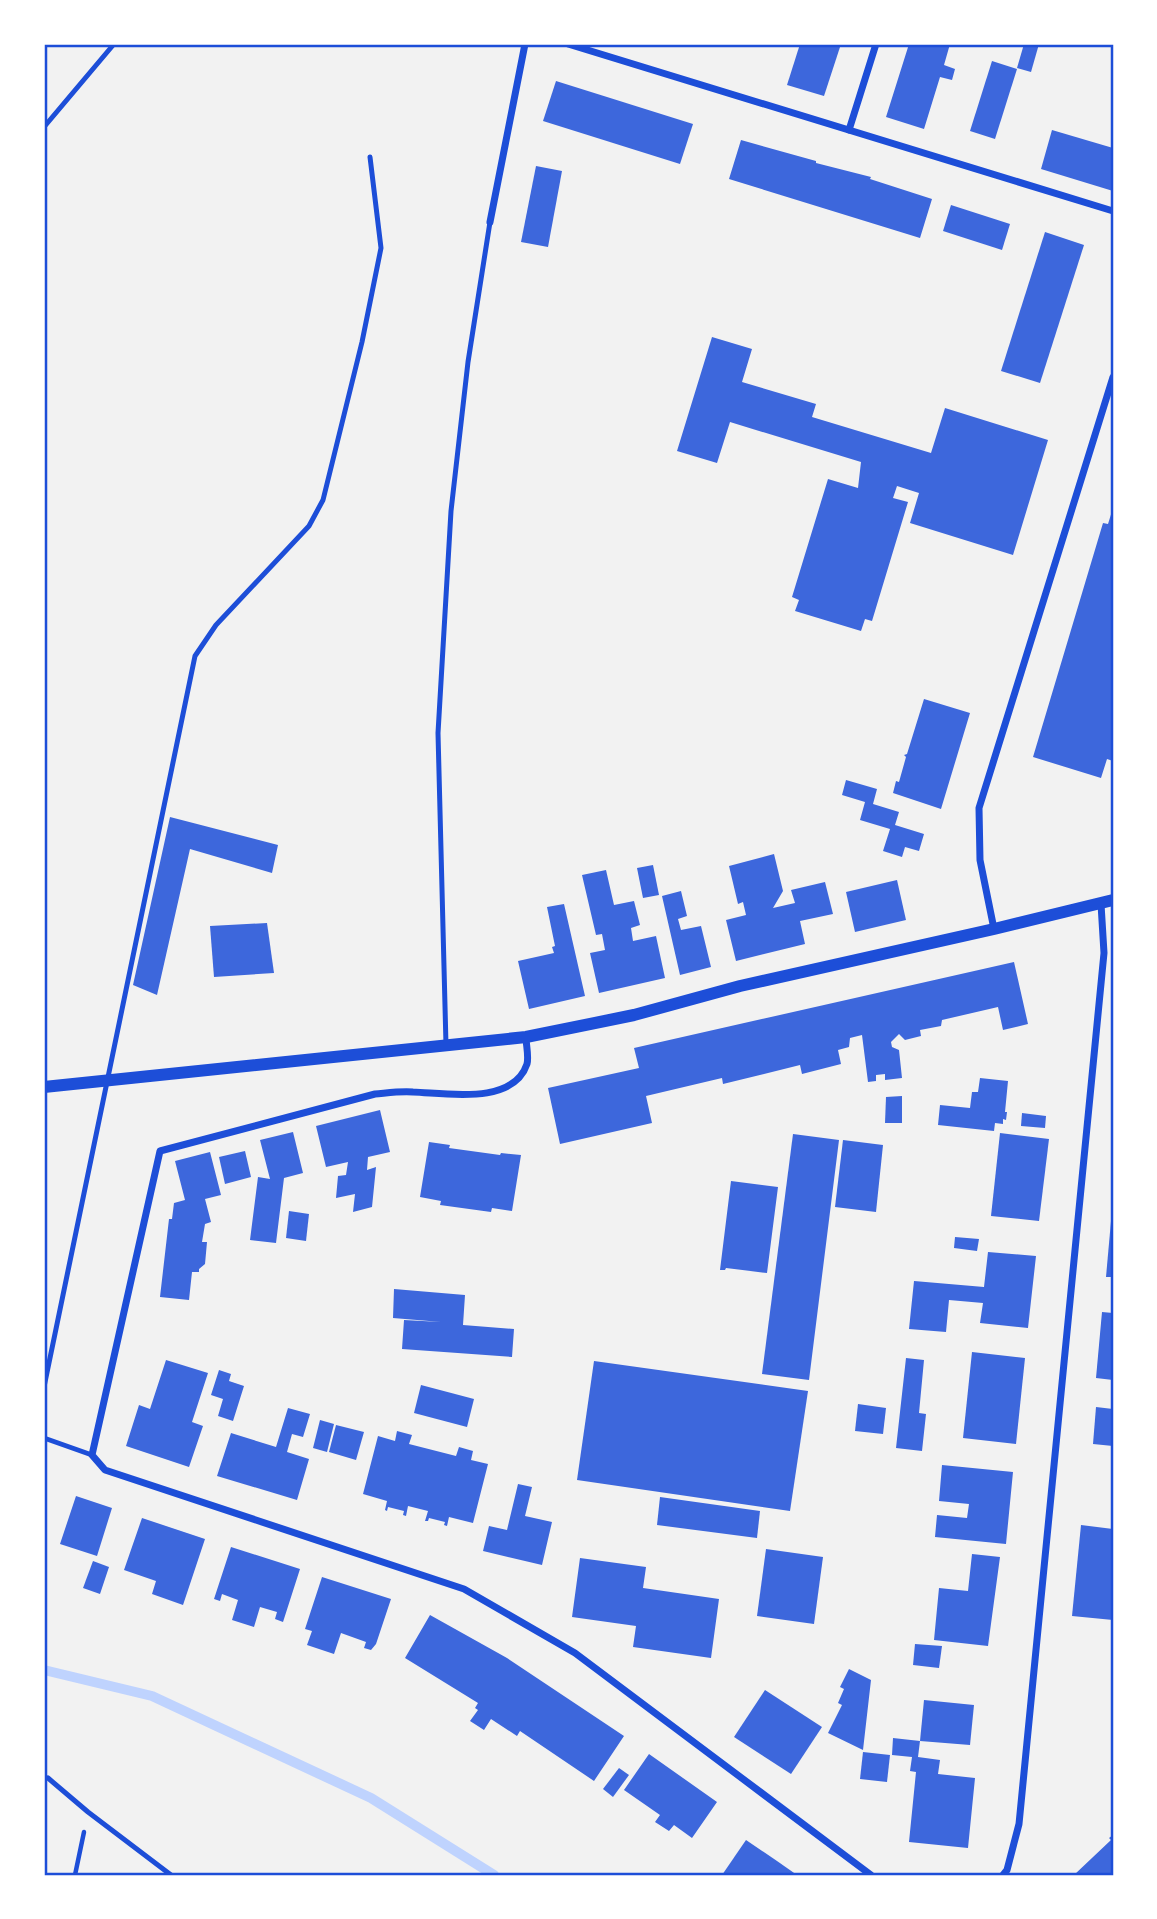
<svg xmlns="http://www.w3.org/2000/svg" width="1157" height="1919" font-family="Signika,sans-serif">
  <style>
    .lines { fill: none; stroke-linecap: round; stroke-linejoin: round }
    .stream { stroke: #bfd3fe; stroke-width: 10 }
    .building { fill: #3d67dc }
    .path { stroke: #1d4ed8; stroke-width: 4.5 }
    .service { stroke: #1d4ed8; stroke-width: 5 }
    .minor { stroke: #1d4ed8; stroke-width: 7 }
    .tertiary { stroke: #1d4ed8; stroke-width: 12 }
    .neatline { fill: none; stroke: #1d4ed8; stroke-width: 2.5 }
  </style>
  <rect width="100%" height="100%" fill="#f2f2f2"/>
  <g class="lines">
    <polyline class="stream" points="44,1670 152,1696 371,1798 494,1875"/>
  </g>
  <g class="building">
    <polygon points="800,44 841,44 824,96 787,85"/>
    <polygon points="909,44 950,44 944,65 955,69 952,80 940,77 924,129 886,117"/>
    <polygon points="1024,44 1039,44 1031,72 1017,68"/>
    <polygon points="992,61 1017,69 995,139 970,131"/>
    <polygon points="556,81 693,124 680,164 543,121"/>
    <polygon points="1052,130 1113,148 1113,191 1041,169"/>
    <polygon points="741,140 816,161 816,163 871,177 870,179 932,199 920,238 729,179"/>
    <polygon points="536,166 562,171 548,247 521,242"/>
    <polygon points="951,205 1010,224 1002,250 943,231"/>
    <polygon points="1045,232 1084,245 1040,383 1001,371"/>
    <polygon points="712,337 752,349 742,382 816,404 812,417 931,453 945,408 1048,440 1013,555 910,523 919,493 897,486 893,498 908,502 872,621 865,619 861,631 795,611 799,600 792,597 828,479 858,488 861,462 730,422 717,463 677,451"/>
    <polygon points="1113,508 1113,761 1107,759 1101,778 1033,757 1103,523 1108,524"/>
    <polygon points="924,699 970,713 941,809 893,793 896,781 899,782 906,757 904,755 907,754"/>
    <polygon points="846,780 877,789 873,804 899,812 895,825 924,834 919,851 905,847 902,857 883,851 890,829 860,820 865,802 842,795"/>
    <polygon points="170,817 278,845 272,873 190,849 157,995 133,985"/>
    <polygon points="774,854 783,891 773,908 795,903 791,890 825,882 833,914 800,921 805,944 736,961 726,920 746,915 743,902 738,904 729,866"/>
    <polygon points="653,865 659,895 643,898 637,868"/>
    <polygon points="606,870 614,905 634,901 640,925 631,928 633,941 656,936 665,978 599,993 590,953 605,950 602,934 596,935 582,875"/>
    <polygon points="897,880 906,920 855,932 846,892"/>
    <polygon points="681,891 687,916 678,919 681,930 701,926 711,967 680,975 662,896"/>
    <polygon points="564,904 585,996 529,1009 518,961 554,953 552,947 555,946 547,907"/>
    <polygon points="267,923 274,973 214,977 210,926"/>
    <polygon points="1014,962 1028,1024 1003,1030 998,1007 942,1020 941,1026 920,1030 921,1036 905,1040 899,1034 891,1042 892,1047 899,1050 902,1078 885,1080 885,1074 876,1075 876,1081 868,1082 862,1035 850,1038 849,1047 838,1050 841,1064 802,1074 800,1065 723,1084 722,1078 646,1096 652,1123 560,1144 548,1088 639,1068 634,1048"/>
    <polygon points="980,1078 1008,1081 1005,1112 1007,1112 1006,1120 1003,1119 1003,1124 995,1123 994,1131 938,1125 940,1105 970,1108 972,1092 978,1092"/>
    <polygon points="902,1096 902,1123 885,1123 886,1097"/>
    <polygon points="380,1110 390,1152 368,1157 367,1170 376,1167 372,1207 353,1212 355,1194 336,1198 338,1176 346,1175 348,1162 326,1167 316,1126"/>
    <polygon points="1022,1113 1046,1116 1045,1128 1021,1126"/>
    <polygon points="293,1132 303,1173 284,1178 276,1243 250,1240 258,1177 270,1179 260,1140"/>
    <polygon points="1000,1133 1049,1139 1039,1221 991,1216"/>
    <polygon points="793,1134 839,1140 809,1380 762,1374"/>
    <polygon points="843,1140 883,1145 876,1212 835,1207"/>
    <polygon points="429,1142 450,1145 449,1148 500,1155 501,1153 521,1155 512,1211 492,1208 491,1212 440,1205 441,1201 420,1197"/>
    <polygon points="245,1151 251,1177 225,1184 219,1157"/>
    <polygon points="210,1152 221,1195 205,1199 211,1222 205,1224 202,1242 207,1242 205,1264 199,1269 199,1272 192,1272 189,1300 160,1297 169,1219 172,1219 174,1203 185,1200 175,1161"/>
    <polygon points="731,1181 778,1187 767,1273 726,1268 725,1270 720,1270"/>
    <polygon points="289,1211 309,1214 306,1241 286,1238"/>
    <polygon points="1111,1221 1113,1221 1113,1277 1106,1277"/>
    <polygon points="955,1237 979,1239 977,1251 954,1248"/>
    <polygon points="988,1252 1036,1256 1028,1328 980,1323 983,1303 949,1300 946,1332 909,1329 914,1281 984,1287"/>
    <polygon points="394,1289 465,1295 463,1325 514,1329 512,1357 402,1349 404,1320 441,1322 393,1318"/>
    <polygon points="1102,1312 1113,1313 1113,1380 1096,1378"/>
    <polygon points="972,1352 1025,1358 1016,1444 963,1438"/>
    <polygon points="906,1358 924,1360 919,1413 926,1414 922,1451 896,1448"/>
    <polygon points="166,1360 208,1373 192,1422 203,1426 189,1467 126,1446 139,1405 150,1409"/>
    <polygon points="594,1361 808,1391 790,1511 577,1480"/>
    <polygon points="219,1370 231,1374 229,1381 244,1386 233,1421 218,1416 223,1399 211,1395"/>
    <polygon points="421,1385 474,1399 467,1427 414,1413"/>
    <polygon points="858,1404 886,1408 883,1434 855,1431"/>
    <polygon points="1096,1407 1113,1409 1113,1446 1093,1444"/>
    <polygon points="288,1408 310,1414 303,1437 292,1434 287,1452 309,1459 297,1500 217,1476 231,1433 276,1447"/>
    <polygon points="320,1420 334,1424 327,1452 313,1448"/>
    <polygon points="336,1425 364,1432 356,1460 329,1452"/>
    <polygon points="397,1431 412,1435 409,1444 456,1456 459,1447 473,1451 471,1460 488,1464 473,1523 449,1517 447,1526 444,1525 445,1522 429,1518 428,1521 425,1521 428,1511 408,1506 406,1516 403,1515 404,1511 388,1507 387,1511 385,1510 387,1501 363,1494 378,1436 395,1441"/>
    <polygon points="942,1465 1013,1472 1006,1544 935,1537 937,1515 967,1518 969,1504 939,1501"/>
    <polygon points="518,1484 532,1487 525,1516 552,1522 542,1565 483,1551 489,1526 507,1530"/>
    <polygon points="76,1496 112,1508 97,1556 60,1544"/>
    <polygon points="660,1497 760,1511 757,1538 657,1525"/>
    <polygon points="142,1518 205,1539 183,1605 152,1594 156,1581 124,1570"/>
    <polygon points="1081,1525 1113,1529 1113,1620 1072,1616"/>
    <polygon points="231,1547 300,1569 283,1622 275,1619 277,1612 260,1607 254,1627 232,1620 238,1600 222,1594 220,1601 214,1599"/>
    <polygon points="766,1549 823,1557 814,1624 757,1616"/>
    <polygon points="972,1554 1000,1557 988,1646 934,1640 939,1588 968,1591"/>
    <polygon points="580,1558 646,1567 643,1588 719,1599 711,1658 633,1647 636,1626 572,1617"/>
    <polygon points="93,1561 109,1567 100,1594 83,1588"/>
    <polygon points="322,1577 391,1599 376,1644 371,1650 364,1648 366,1642 341,1633 334,1654 307,1645 312,1631 305,1629"/>
    <polygon points="430,1615 507,1658 624,1736 594,1781 520,1731 517,1736 491,1719 484,1730 470,1721 478,1710 475,1708 478,1703 405,1658"/>
    <polygon points="915,1644 942,1646 939,1668 913,1665"/>
    <polygon points="849,1669 871,1680 863,1750 828,1733 842,1705 838,1703 844,1689 840,1687"/>
    <polygon points="765,1690 822,1727 791,1774 734,1737"/>
    <polygon points="924,1700 974,1705 970,1745 920,1741"/>
    <polygon points="893,1738 920,1741 918,1757 940,1760 938,1774 975,1778 968,1848 909,1842 916,1772 910,1771 912,1757 892,1755"/>
    <polygon points="863,1752 890,1755 887,1782 860,1779"/>
    <polygon points="649,1754 717,1802 692,1838 674,1825 669,1831 655,1822 660,1815 624,1790"/>
    <polygon points="619,1768 629,1775 613,1797 603,1789"/>
    <polygon points="1113,1835 1113,1875 1074,1875 1111,1840 1109,1838"/>
    <polygon points="746,1840 777,1861 797,1875 722,1875"/>
  </g>
  <g class="lines">
    <polyline class="path" points="75,1875 84,1832"/>
    <g class="service">
      <polyline points="44,127 114,44"/>
      <polyline points="446,1045 438,733 451,511 468,362 490,222"/>
      <polyline points="44,1387 195,656 216,625 309,526 323,500 362,342 381,248 370,157"/>
      <polyline points="44,1438 92,1455"/>
      <polyline points="48,1778 88,1812 171,1875"/>
    </g>
    <g class="minor">
      <polyline points="568,44 1113,211"/>
      <polyline points="849,130 876,44"/>
      <polyline points="490,222 525,44"/>
      <polyline points="994,929 980,860 979,808 1113,377"/>
      <path d="M526,1037C526,1045 529,1056 527,1064C513,1106 445,1093 413,1092C400,1091 387,1093 375,1094L160,1151L92,1455L105,1470L464,1589L575,1653L871,1875"/>
      <polyline points="1003,1875 1007,1870 1019,1824 1104,953 1101,904"/>
    </g>
    <polyline class="tertiary" points="44,1087 526,1037 634,1015 740,986 994,929 1113,900"/>
  </g>
  <rect width="1157" height="1919" fill="none" stroke="#ffffff" stroke-width="91"/>
  <rect x="46" y="46" width="1066" height="1828" class="neatline"/>
</svg>
